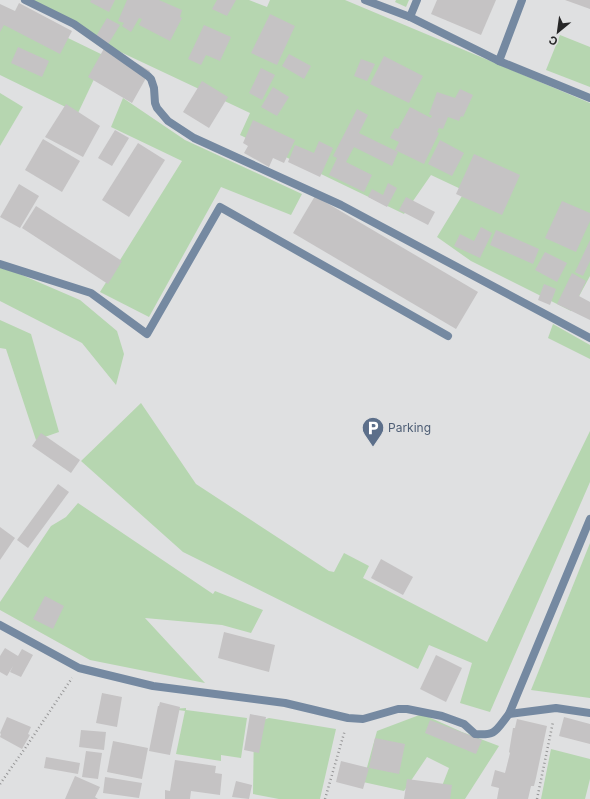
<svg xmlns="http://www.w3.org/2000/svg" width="590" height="799" font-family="Inter,sans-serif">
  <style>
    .green { fill: #b6d6b0 }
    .building { fill: #c5c3c4 }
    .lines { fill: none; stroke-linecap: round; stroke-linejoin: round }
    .path { stroke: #959596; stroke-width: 2.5; stroke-dasharray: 1 3; stroke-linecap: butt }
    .service { stroke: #7589a1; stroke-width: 8 }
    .labels { text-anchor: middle; stroke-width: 4; stroke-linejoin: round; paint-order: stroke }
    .service-label { font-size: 12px; fill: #4e5e75; stroke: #dfe0e1; text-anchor: start }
  </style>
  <rect width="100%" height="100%" fill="#dfe0e1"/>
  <g class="green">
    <polygon points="32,0 249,0 267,7 270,0 345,0 590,103 590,276 571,311 471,261 437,237 465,191 431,175 404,214 240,135 250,113 112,48"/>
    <polygon points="396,0 409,0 406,7 395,2"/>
    <polygon points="0,5 105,56 78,113 0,75"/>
    <polygon points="560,35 590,47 590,87 546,70"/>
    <polygon points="0,93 23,107 0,146"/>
    <polygon points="123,98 185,140 302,194 291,215 221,187 149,317 100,292 182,161 111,127"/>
    <polygon points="0,268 15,272 80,300 117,331 124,354 116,385 82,343 0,301"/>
    <polygon points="0,320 31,334 59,432 36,440 6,349 0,348"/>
    <polygon points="553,324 590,345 590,359 548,338"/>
    <polygon points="141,403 196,484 329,571 334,572 344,553 369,566 363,578 487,642 590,431 590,482 490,712 460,703 472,663 429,645 418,669 183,552 81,461"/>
    <polygon points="78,503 213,594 215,591 263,610 251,633 222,625 145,618 205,683 90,660 0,610 0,602 51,526 66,517"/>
    <polygon points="590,543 590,698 531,690"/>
    <polygon points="186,708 186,710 247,718 241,758 221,755 221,761 176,754 185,711 172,709"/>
    <polygon points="422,714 462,732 499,746 465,799 437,799 449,768 427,757 404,791 363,782 377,731"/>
    <polygon points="269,718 336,729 320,799 279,799 253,794 254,723"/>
    <polygon points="551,749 590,759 590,779 585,799 541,799"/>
  </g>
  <g class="building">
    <polygon points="91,0 115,0 109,12 90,2"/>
    <polygon points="127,0 159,0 182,10 180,17 182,18 170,41 139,25 142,19 139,18 131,32 122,26 124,23 118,21"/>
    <polygon points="217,0 236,0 227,16 212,9"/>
    <polygon points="437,0 496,0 481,35 431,14"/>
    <polygon points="565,0 590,0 590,9"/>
    <polygon points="19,3 72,31 60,54 4,25 0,32 0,4 15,11"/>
    <polygon points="270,14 295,26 277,65 251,53"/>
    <polygon points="107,18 120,25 107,46 150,71 132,103 88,77 106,45 95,38"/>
    <polygon points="204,25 231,37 220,61 206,55 201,65 188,59"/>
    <polygon points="18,47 49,61 42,77 11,63"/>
    <polygon points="289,54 311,66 304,79 282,66"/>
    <polygon points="384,56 423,76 409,103 370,84"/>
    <polygon points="361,59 375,64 367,81 354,76"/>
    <polygon points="261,68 275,75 262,100 249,93"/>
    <polygon points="202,81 228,97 209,128 183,112"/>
    <polygon points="273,87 289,97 277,116 261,107"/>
    <polygon points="460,89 473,95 463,117 461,116 459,121 448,117 443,129 439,128 437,132 439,133 424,164 395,150 399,142 390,138 395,128 398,129 410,107 431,118 432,116 429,114 437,92 455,98"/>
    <polygon points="66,104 100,126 83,157 45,137"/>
    <polygon points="357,109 368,115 359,133 398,152 392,166 354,147 346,162 372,175 364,192 329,175 337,158 333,156"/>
    <polygon points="253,120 295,140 284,163 273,158 269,167 244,153 248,146 243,143"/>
    <polygon points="115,130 129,138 112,166 98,158"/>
    <polygon points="43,139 80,161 62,192 25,170"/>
    <polygon points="440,140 464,153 452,176 428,164"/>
    <polygon points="319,141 333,148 320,177 288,162 295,145 314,153"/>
    <polygon points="138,143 165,160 129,217 102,200"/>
    <polygon points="474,154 520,175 502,215 456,194"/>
    <polygon points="388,183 397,188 387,207 368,197 372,189 383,195"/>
    <polygon points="19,184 39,196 20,228 0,217"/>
    <polygon points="315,196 478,292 456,329 293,233"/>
    <polygon points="406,197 435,212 428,225 399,210"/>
    <polygon points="562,201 590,213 590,221 576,252 545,238"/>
    <polygon points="36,206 122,261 108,284 22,228"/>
    <polygon points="481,227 492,233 480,258 454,246 460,234 474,241"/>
    <polygon points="496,230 539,249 533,264 490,245"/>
    <polygon points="590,240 590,261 583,276 575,272"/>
    <polygon points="545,252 567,263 557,282 535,270"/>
    <polygon points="572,273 586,281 579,296 590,302 590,320 557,304"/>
    <polygon points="544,284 556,289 550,305 538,300"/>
    <polygon points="41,433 80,460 71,473 32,446"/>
    <polygon points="58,484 69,492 28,548 17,540"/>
    <polygon points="0,527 15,538 0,560"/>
    <polygon points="381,559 413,577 403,595 371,578"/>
    <polygon points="45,596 64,606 53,629 33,619"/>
    <polygon points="224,632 275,645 269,672 218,658"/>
    <polygon points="5,648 18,656 22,649 33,655 21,677 10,672 13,666 7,676 0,672 0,656"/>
    <polygon points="436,655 462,668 446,702 420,689"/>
    <polygon points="102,693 122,697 117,727 96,723"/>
    <polygon points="160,702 180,707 170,755 149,751 158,706 159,706"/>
    <polygon points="250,714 266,717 259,753 244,750"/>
    <polygon points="7,717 31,727 28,734 30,735 22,749 0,737 1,734 0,733"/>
    <polygon points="564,717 590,724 590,744 559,736"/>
    <polygon points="517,719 547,726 536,778 534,786 531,786 528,799 497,799 499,788 491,786 495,770 505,773 510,753 509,752 513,728 515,728"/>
    <polygon points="430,720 482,740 476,754 425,733"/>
    <polygon points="81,730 106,732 104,750 79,747"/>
    <polygon points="375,738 405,744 399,774 369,768"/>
    <polygon points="113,741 148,748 142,779 107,772"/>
    <polygon points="86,751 102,753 98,779 82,777"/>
    <polygon points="46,757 80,763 78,774 44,768"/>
    <polygon points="175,760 216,766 215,773 222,774 220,795 191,791 190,799 165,799 165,790 170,791"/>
    <polygon points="341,761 369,768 363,789 336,782"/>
    <polygon points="75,776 100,787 95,797 98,799 65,799"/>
    <polygon points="105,777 142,783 139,798 103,793"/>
    <polygon points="407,779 452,785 450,799 404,799"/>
    <polygon points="236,781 252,785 249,799 232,797"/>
  </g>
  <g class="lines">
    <g class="path">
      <polyline points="0,784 28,744 72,678"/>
      <polyline points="325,799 345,730"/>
      <polyline points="537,799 553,722"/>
    </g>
    <g class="service">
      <polyline points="25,0 74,24 148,76 151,79 154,88 155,103 157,108 168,121 194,138 341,205 590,338"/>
      <polyline points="365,0 410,17 417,0"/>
      <polyline points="410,17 499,61 522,0"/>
      <polyline points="499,61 590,98"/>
      <polyline points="0,264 91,293 147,334 220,207 448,336"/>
      <path d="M0,625L79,668L153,686L285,703L348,718L363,719L398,709H407L442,716L464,724L475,734C497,736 496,730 509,714L556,708L590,713"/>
      <polyline points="509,714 590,519"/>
    </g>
  </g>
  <defs>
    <g id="parking-pin" transform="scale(1.15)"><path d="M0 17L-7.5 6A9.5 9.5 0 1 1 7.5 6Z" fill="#5c6f8a" stroke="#dfe0e1"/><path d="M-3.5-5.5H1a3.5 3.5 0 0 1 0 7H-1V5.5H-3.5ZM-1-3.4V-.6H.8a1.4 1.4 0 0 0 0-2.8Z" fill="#fff"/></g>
  </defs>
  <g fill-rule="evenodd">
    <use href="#parking-pin" x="373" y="428"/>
  </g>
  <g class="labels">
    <g class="service-label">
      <text x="388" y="432">Parking</text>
    </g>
  </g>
  <g transform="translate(558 32) rotate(209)" stroke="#dfe0e1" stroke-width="3" paint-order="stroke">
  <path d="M0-3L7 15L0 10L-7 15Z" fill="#262627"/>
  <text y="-6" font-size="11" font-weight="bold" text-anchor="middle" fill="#262627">С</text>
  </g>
</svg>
